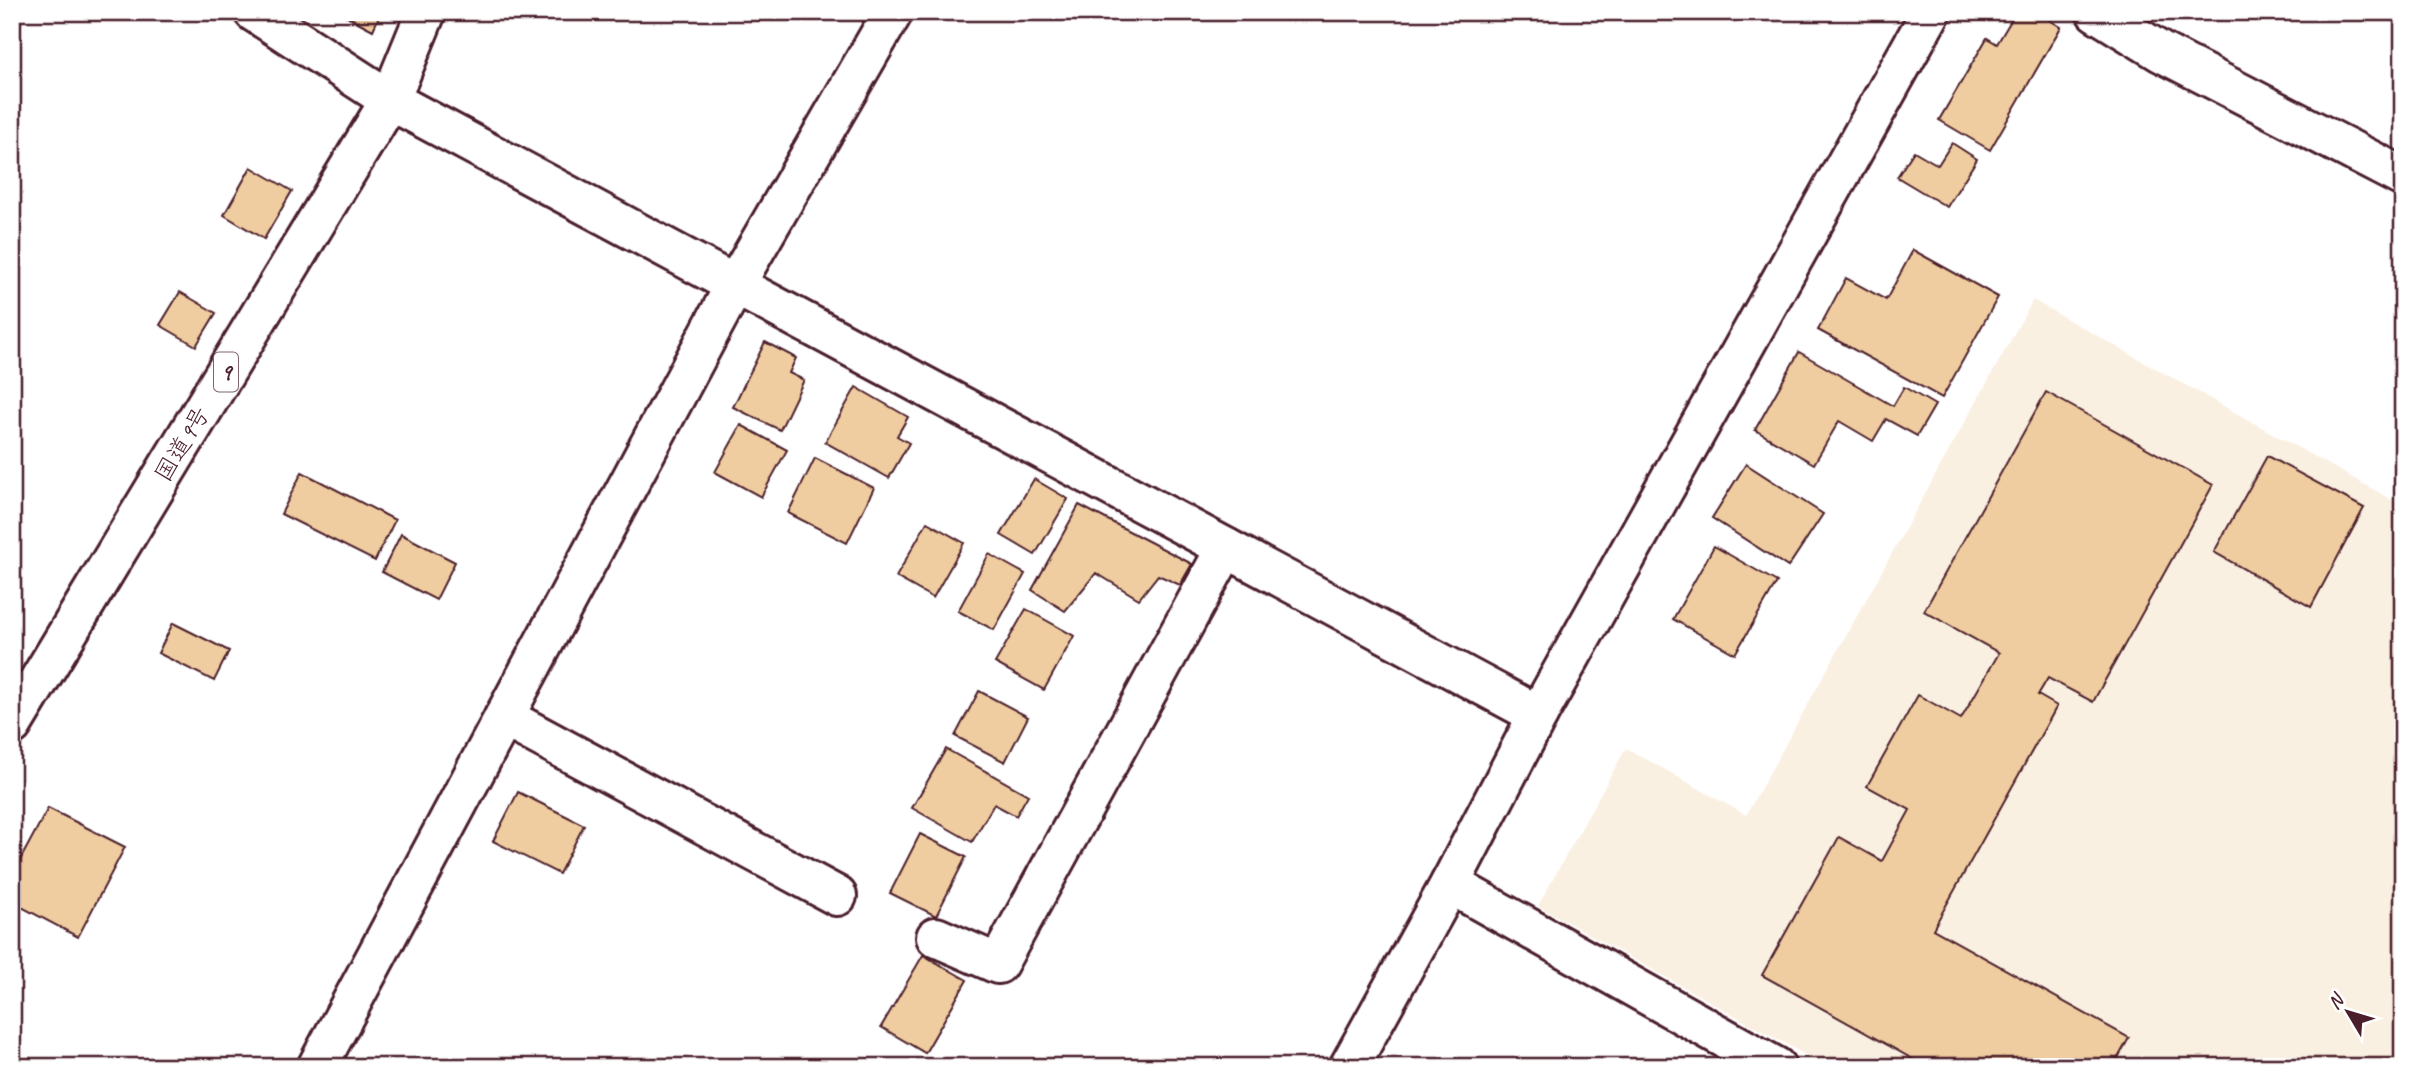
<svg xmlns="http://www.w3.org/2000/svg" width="2415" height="1079" font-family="Caveat,'Klee One',sans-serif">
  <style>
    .built { fill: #faf0e2 }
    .building { fill: #efcda0; stroke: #4a1f2b; stroke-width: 2 }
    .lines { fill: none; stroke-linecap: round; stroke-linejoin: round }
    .minor-casing { stroke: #4a1f2b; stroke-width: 44 }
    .highway-casing { stroke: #4a1f2b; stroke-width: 44 }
    .minor { stroke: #fff; stroke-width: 38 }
    .highway { stroke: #fff; stroke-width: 38 }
    .labels { text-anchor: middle; stroke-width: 7; stroke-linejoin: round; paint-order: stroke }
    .shield { fill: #fff; stroke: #80626b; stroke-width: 2 }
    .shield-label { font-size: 23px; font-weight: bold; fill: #4a1f2b }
    .street-label { font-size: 24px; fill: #4a1f2b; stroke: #fff }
  </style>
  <rect width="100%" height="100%" fill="#fff"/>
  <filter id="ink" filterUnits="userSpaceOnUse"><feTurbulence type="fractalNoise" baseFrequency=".0143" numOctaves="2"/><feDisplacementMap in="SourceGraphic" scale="14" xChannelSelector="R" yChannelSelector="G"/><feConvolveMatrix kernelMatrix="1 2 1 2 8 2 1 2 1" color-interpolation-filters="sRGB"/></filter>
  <g filter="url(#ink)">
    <polygon class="built" points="2033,300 2403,506 2403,1067 1827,1067 1538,906 1626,748 1746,815"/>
    <g class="building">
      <polygon points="339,12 381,12 373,30"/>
      <polygon points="2016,12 2036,12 2061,27 1990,150 1939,120 1987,38 1997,44"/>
      <polygon points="1952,143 1977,159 1947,207 1897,177 1914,151 1938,165"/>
      <polygon points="251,167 292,191 264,239 224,215"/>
      <polygon points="1913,250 1998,297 1942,398 1818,330 1846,278 1886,300"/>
      <polygon points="180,292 216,313 196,346 160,325"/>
      <polygon points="765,342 796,358 789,373 804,380 780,430 733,407"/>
      <polygon points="1799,352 1893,406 1904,387 1935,405 1917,436 1886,419 1873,441 1839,421 1814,464 1755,430"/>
      <polygon points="856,387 908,417 897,436 909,443 889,478 825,442"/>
      <polygon points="2046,392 2213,485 2093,702 2048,678 2038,695 2057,706 1933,929 2129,1038 2113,1067 1927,1067 1762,975 1839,837 1882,861 1910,810 1867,786 1918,695 1961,719 1999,653 1924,611"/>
      <polygon points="741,425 787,450 761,497 715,472"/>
      <polygon points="2267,456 2364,508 2311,607 2214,552"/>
      <polygon points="815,458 874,488 847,543 788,513"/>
      <polygon points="1746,464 1823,514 1788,567 1712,518"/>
      <polygon points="302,472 395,520 375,561 281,514"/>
      <polygon points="1034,479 1068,499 1035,555 1001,535"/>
      <polygon points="1079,505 1192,564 1180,585 1158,575 1139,599 1096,573 1065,611 1032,590"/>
      <polygon points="927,522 964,543 933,598 896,577"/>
      <polygon points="401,534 455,562 436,600 382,572"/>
      <polygon points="1714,546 1777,582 1735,654 1673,619"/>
      <polygon points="989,554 1025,574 994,630 958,611"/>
      <polygon points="1026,609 1074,636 1044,690 995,663"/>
      <polygon points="173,623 229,651 214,681 158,653"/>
      <polygon points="979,691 1028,717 1005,762 955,736"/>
      <polygon points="946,749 1028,795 1016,816 994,804 972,842 912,808"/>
      <polygon points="518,792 584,825 559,874 493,841"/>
      <polygon points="48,808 125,847 78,937 12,902 12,875"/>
      <polygon points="920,834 966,857 936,916 890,893"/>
      <polygon points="923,955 967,980 925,1053 881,1027"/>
    </g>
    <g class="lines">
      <g class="minor-casing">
        <g id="minor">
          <polyline points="254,12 390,100 1538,715"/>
          <polyline points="2096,12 2161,52 2403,177"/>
          <polyline points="504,717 837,896"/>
          <polyline points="1450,884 1776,1067"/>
          <polyline points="936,937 998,964 1226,548"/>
          <polyline points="317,1067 735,285 893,12"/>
          <polyline points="1349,1067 1450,884 1538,715 1931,12"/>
        </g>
      </g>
      <g class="highway-casing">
        <polyline id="highway" points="12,725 390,100 426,12"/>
      </g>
      <use href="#minor" class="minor"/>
      <use href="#highway" class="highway"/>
    </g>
  </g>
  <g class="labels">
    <rect class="shield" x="214" y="352.5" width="24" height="39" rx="5"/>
    <g class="shield-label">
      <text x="226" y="380">9</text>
    </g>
    <g class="street-label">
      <text transform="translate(182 444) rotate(-59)" y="8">国道9号</text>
    </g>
  </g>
  <rect width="2415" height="1079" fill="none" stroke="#fff" stroke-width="42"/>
  <rect x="21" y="21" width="2373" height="1037" fill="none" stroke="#4a1f2b" stroke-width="2.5" filter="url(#ink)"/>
  <g transform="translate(2348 1012) rotate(308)" stroke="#ffffff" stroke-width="5" paint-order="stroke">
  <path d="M0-5L12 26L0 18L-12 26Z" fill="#4a1f2b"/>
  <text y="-10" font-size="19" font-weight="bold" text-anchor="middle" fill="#4a1f2b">N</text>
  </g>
</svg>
